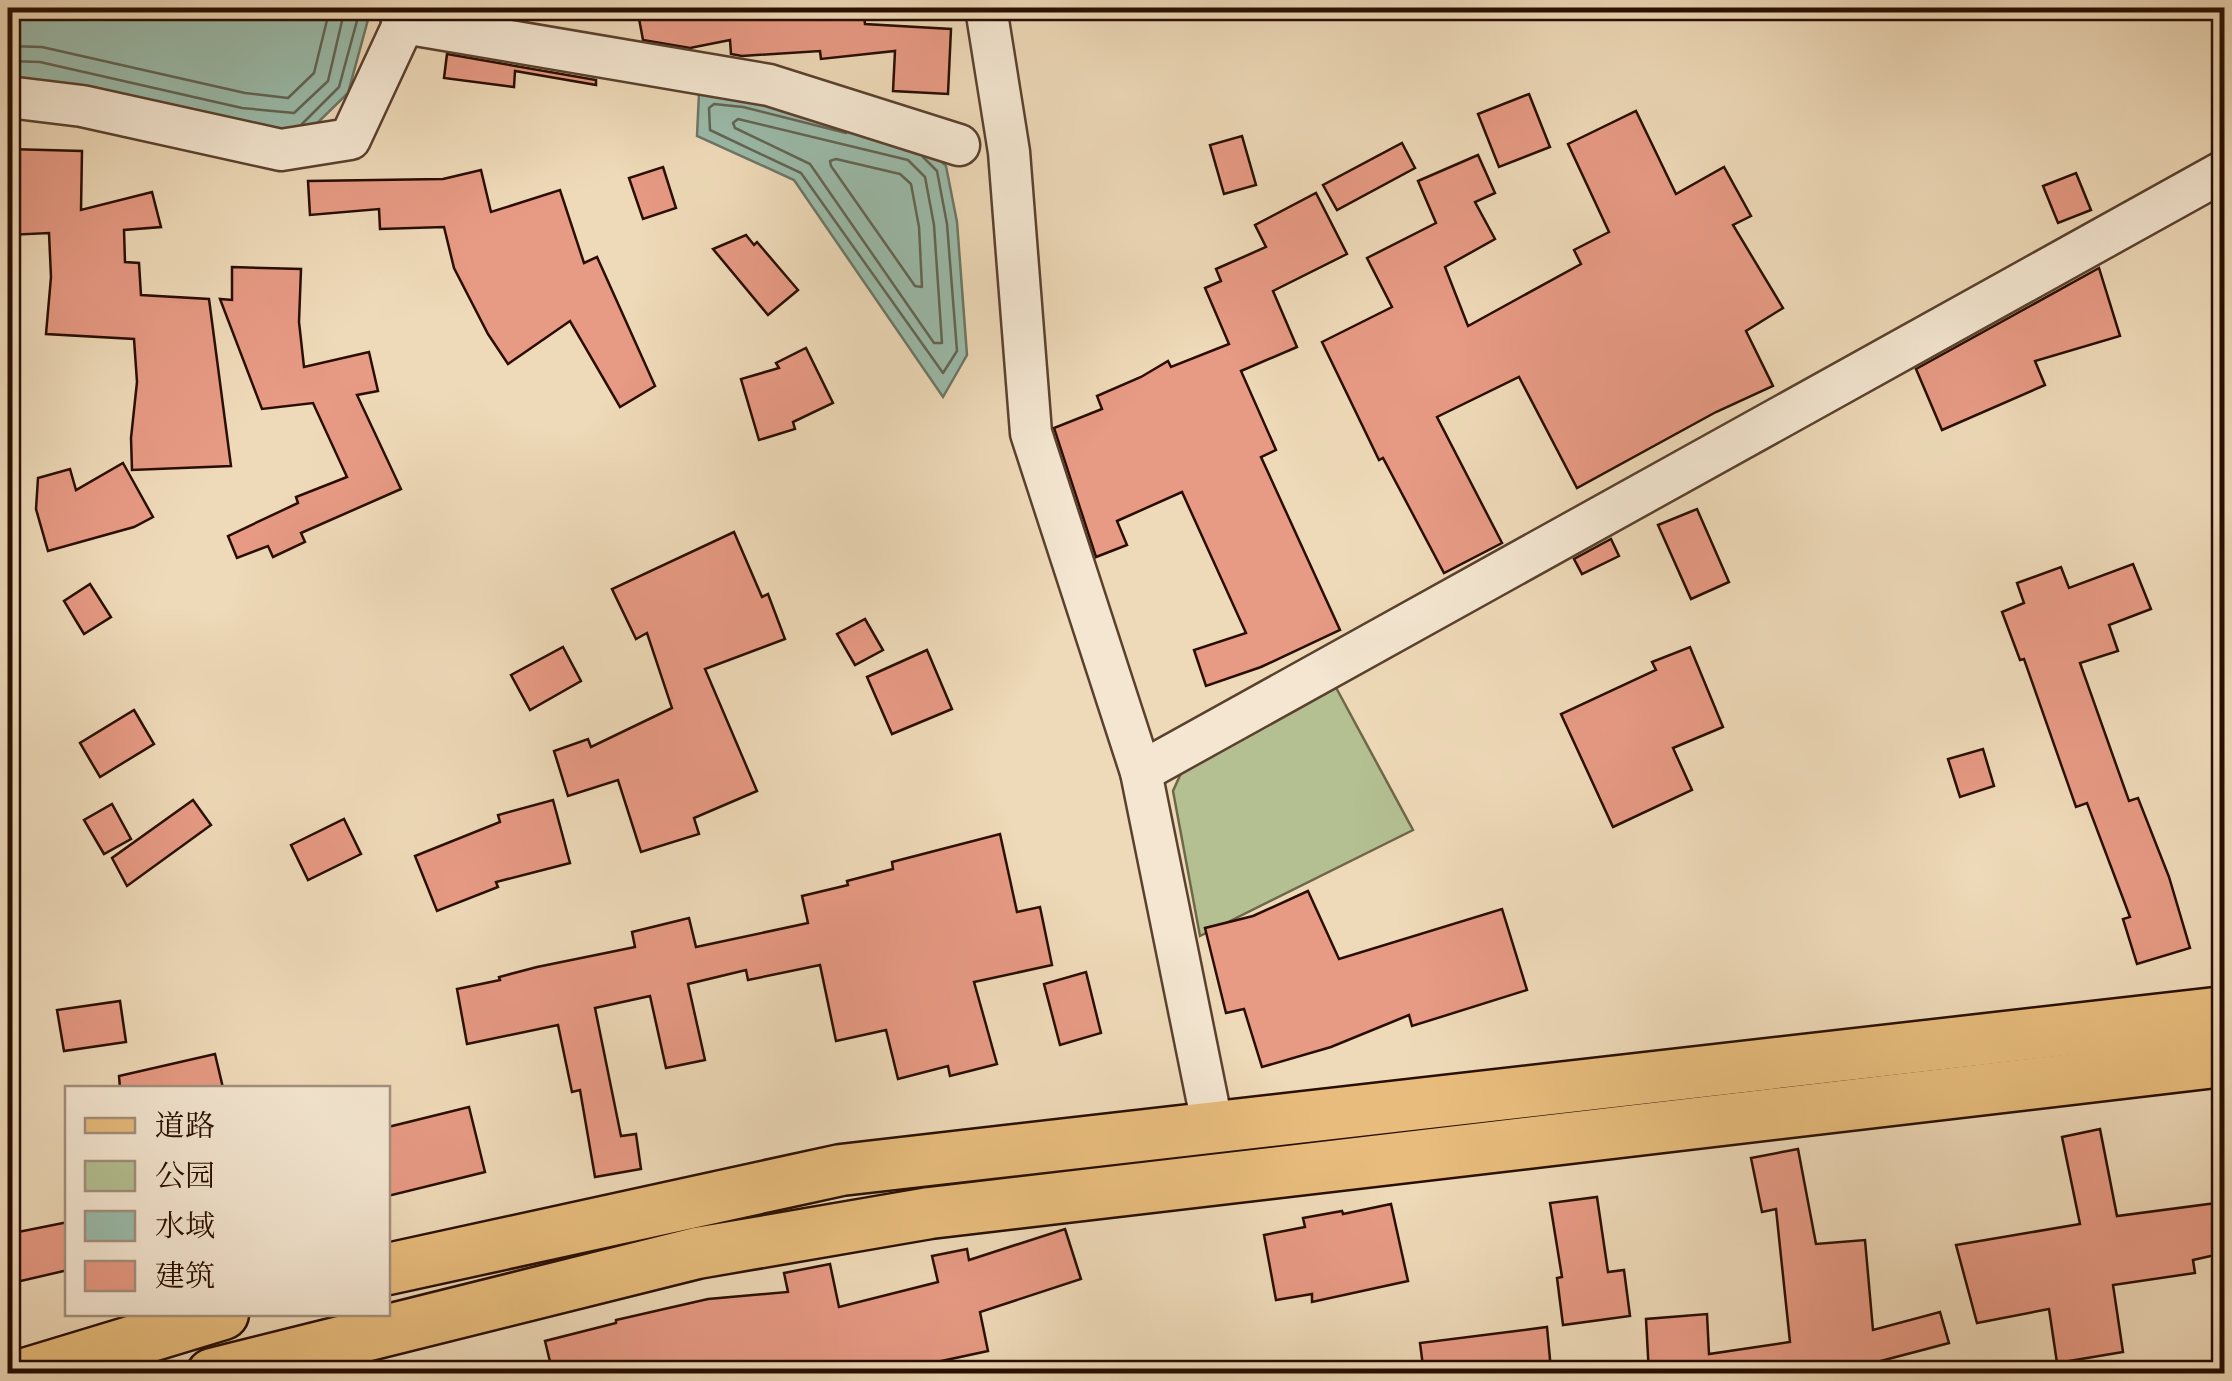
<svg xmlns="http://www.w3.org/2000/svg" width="2232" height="1381" font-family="Alegreya,'Noto Serif SC',serif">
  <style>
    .green { fill: #b4c092; stroke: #6e6749; stroke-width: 2.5 }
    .water { fill: #9abbaa; stroke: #6d7666; stroke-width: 2.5 }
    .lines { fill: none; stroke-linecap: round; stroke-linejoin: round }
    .shore { stroke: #626455; stroke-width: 2.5 }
    .building { fill: #e79a84; stroke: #290e00; stroke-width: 2.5 }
    .minor-casing { stroke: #5a412e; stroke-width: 45 }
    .major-casing { stroke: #290e00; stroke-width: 55 }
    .minor { stroke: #f4e6d1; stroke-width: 40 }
    .major { stroke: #e7bc7c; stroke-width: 50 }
  </style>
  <rect width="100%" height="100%" fill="#eed9b8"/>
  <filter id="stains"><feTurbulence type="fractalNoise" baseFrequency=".002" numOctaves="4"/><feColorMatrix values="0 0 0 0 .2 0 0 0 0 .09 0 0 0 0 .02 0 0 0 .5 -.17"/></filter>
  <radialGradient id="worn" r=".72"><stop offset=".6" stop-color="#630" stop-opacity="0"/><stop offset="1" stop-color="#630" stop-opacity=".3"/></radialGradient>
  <polygon class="green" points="1333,682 1413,830 1200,936 1173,791 1187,760"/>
  <g class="water">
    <polygon points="8,8 367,8 369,16 348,93 303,137 8,84"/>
    <polygon points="699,93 744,97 920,140 946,166 957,222 967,355 943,397 794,180 697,136"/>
  </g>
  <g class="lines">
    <g class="shore">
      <polyline points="8,46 42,47 245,93 288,98 314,73 330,8"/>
      <polyline points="8,61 40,62 242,108 294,113 328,81 345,8"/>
      <polygon points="738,119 908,160 925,177 934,225 942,343 934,343 810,164 735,128 733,123"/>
      <polyline points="302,124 339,87 358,17 358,8"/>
      <polyline points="846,133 743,107 714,104 709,108 710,130 801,173 943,373 957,351 947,224 937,171 923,157"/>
      <polygon points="836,159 900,174 911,184 919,227 922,287 915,286 831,166 830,161"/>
    </g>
  </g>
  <g class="building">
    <polygon points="637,8 799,8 799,14 863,8 865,24 951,29 948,94 893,91 895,51 821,59 820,51 742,56 731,54 730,40 690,48 643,40"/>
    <polygon points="447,54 596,80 596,85 515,71 514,87 444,78"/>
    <polygon points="1529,94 1550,147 1499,167 1478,114"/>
    <polygon points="1636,111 1676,194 1724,167 1751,216 1733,225 1783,308 1746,331 1773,386 1716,412 1577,488 1519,377 1437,417 1502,543 1444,573 1383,458 1379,460 1322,342 1392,307 1367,258 1436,223 1418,181 1478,155 1495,193 1475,202 1495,239 1445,267 1468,326 1581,264 1574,250 1609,232 1568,144"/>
    <polygon points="1242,136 1256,185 1224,194 1210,145"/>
    <polygon points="1402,143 1415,168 1337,210 1323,185"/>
    <polygon points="8,149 82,151 81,210 152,192 161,227 124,230 125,262 139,263 141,295 209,299 231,466 132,470 131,438 137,382 134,339 46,334 51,277 49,233 8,235"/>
    <polygon points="663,167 676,208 643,219 629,178"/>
    <polygon points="481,170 491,212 560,190 584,263 597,257 655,386 620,407 570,321 508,364 488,334 454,268 444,227 380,229 379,209 310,215 308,181 443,179"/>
    <polygon points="2076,173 2091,210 2058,223 2043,186"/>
    <polygon points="1316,193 1347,254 1273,291 1297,347 1241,371 1276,450 1261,457 1340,630 1261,667 1206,686 1194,650 1246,633 1182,492 1117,521 1127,545 1096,557 1054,428 1102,409 1097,396 1141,377 1168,361 1171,367 1229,344 1205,288 1221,281 1216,269 1266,247 1255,225"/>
    <polygon points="746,235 754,245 757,242 798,290 768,315 713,249"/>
    <polygon points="232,267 301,269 299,322 304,367 369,352 378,391 357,395 401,489 301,533 305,542 273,557 268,546 237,558 228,536 298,503 296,497 347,477 313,403 262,409 220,299 232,300"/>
    <polygon points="2099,268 2120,336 2035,361 2045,385 1942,430 1916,369"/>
    <polygon points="806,348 833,403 793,422 795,429 759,440 741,379 779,368 776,363"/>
    <polygon points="123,463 153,517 134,527 48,551 36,509 38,478 70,469 76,490"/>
    <polygon points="1697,509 1729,582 1691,599 1658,525"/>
    <polygon points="734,532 762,597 768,594 785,639 705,669 757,791 694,818 699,834 641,852 618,780 568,796 554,751 588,739 591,747 672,708 647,633 636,639 612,589"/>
    <polygon points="1611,539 1619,556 1582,574 1574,559"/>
    <polygon points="2133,564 2151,609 2109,625 2118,651 2080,663 2129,801 2138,798 2169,877 2190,948 2137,964 2123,919 2130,917 2087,803 2076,807 2024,659 2020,660 2002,612 2024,603 2017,583 2061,567 2069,588"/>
    <polygon points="90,584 111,617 84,634 64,601"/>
    <polygon points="865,619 883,650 855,665 837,634"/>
    <polygon points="563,647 581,681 530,710 511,675"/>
    <polygon points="1690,647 1723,727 1673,748 1692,790 1613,827 1561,714 1656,670 1652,662"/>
    <polygon points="927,650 952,709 892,734 867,677"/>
    <polygon points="134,710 154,744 100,777 80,743"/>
    <polygon points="1983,749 1994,786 1960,797 1948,759"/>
    <polygon points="193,800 211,825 127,886 112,858"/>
    <polygon points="553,800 570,863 496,882 498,887 437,911 415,856 500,822 498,815"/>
    <polygon points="112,804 131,839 104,854 84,820"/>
    <polygon points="344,819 361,854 308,880 291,845"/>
    <polygon points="1000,834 1017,912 1040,907 1052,965 974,982 997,1064 950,1076 948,1066 898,1079 886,1030 836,1041 820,965 748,980 746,970 688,984 705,1060 666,1068 650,996 595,1008 621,1136 636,1134 641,1169 595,1177 580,1090 572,1092 558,1025 467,1044 457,989 500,980 499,977 537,967 635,947 632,932 689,918 696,947 808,923 802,896 848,885 847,881 893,869 892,862"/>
    <polygon points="1308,891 1339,959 1502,909 1527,990 1412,1026 1409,1015 1331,1047 1262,1067 1244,1009 1226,1013 1205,928 1253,916"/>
    <polygon points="1086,972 1101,1033 1060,1045 1044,984"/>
    <polygon points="120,1001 126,1042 64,1051 57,1010"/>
    <polygon points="215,1054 223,1088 120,1088 119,1076"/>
    <polygon points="469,1107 485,1172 388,1196 388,1127"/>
    <polygon points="2100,1129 2117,1216 2224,1202 2224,1253 2193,1260 2195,1273 2113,1285 2123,1352 2057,1363 2049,1309 1977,1323 1956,1245 2080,1224 2062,1137"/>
    <polygon points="1798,1149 1816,1244 1865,1240 1873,1330 1940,1312 1949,1343 1877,1362 1879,1374 1649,1374 1646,1319 1707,1314 1709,1354 1790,1342 1776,1209 1762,1212 1751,1158"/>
    <polygon points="1597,1197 1608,1272 1624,1270 1630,1316 1563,1325 1557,1278 1562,1277 1550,1203"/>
    <polygon points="1391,1204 1408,1281 1312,1302 1312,1294 1276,1300 1264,1235 1305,1227 1303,1218 1342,1211 1343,1214"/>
    <polygon points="68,1222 68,1270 8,1284 8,1234"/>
    <polygon points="1065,1229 1081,1279 980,1312 988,1351 937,1362 942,1374 553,1374 545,1341 616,1323 616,1320 708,1299 788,1292 784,1273 830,1264 839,1307 938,1282 932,1256 967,1249 969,1260"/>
    <polygon points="1547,1327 1551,1370 1424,1374 1420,1343"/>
  </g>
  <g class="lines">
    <g class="minor-casing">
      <g id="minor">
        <polyline points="398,8 404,23 769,85 959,145"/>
        <polyline points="986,8 1009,152 1031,433 1141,772 1213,1128"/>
        <polyline points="8,97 82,106 281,150 350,139 404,23"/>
        <polyline points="1141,772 2224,171"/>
      </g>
    </g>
    <g class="major-casing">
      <g id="major">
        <polyline points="388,1269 841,1170 2224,1012"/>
        <polyline points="25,1374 223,1314"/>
        <polyline points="212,1374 697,1253 930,1213 2224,1061"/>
      </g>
    </g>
    <use href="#minor" class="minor"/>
    <use href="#major" class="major"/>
  </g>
  <rect width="2232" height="1381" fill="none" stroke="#eed9b8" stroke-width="40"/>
  <rect x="10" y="10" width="2212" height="1361" fill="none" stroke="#290e00" stroke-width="5"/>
  <rect x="20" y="20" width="2192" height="1341" fill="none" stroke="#290e00" stroke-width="2.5"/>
  <rect x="65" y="1086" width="325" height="230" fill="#f4e6d1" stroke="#a3907d" stroke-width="2.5"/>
  <rect x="85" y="1118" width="50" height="15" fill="#e7bc7c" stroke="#a3907d" stroke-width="2.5"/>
  <text x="155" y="1136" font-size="30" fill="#290e00">道路</text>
  <rect x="85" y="1161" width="50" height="30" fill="#b4c092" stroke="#a3907d" stroke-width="2.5"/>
  <text x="155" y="1186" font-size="30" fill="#290e00">公园</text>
  <rect x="85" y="1211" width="50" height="30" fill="#9abbaa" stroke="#a3907d" stroke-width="2.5"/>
  <text x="155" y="1236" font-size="30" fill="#290e00">水域</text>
  <rect x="85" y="1261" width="50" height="30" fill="#e79a84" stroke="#a3907d" stroke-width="2.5"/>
  <text x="155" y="1286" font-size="30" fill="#290e00">建筑</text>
  <rect width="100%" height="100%" filter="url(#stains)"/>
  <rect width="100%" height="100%" fill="url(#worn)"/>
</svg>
